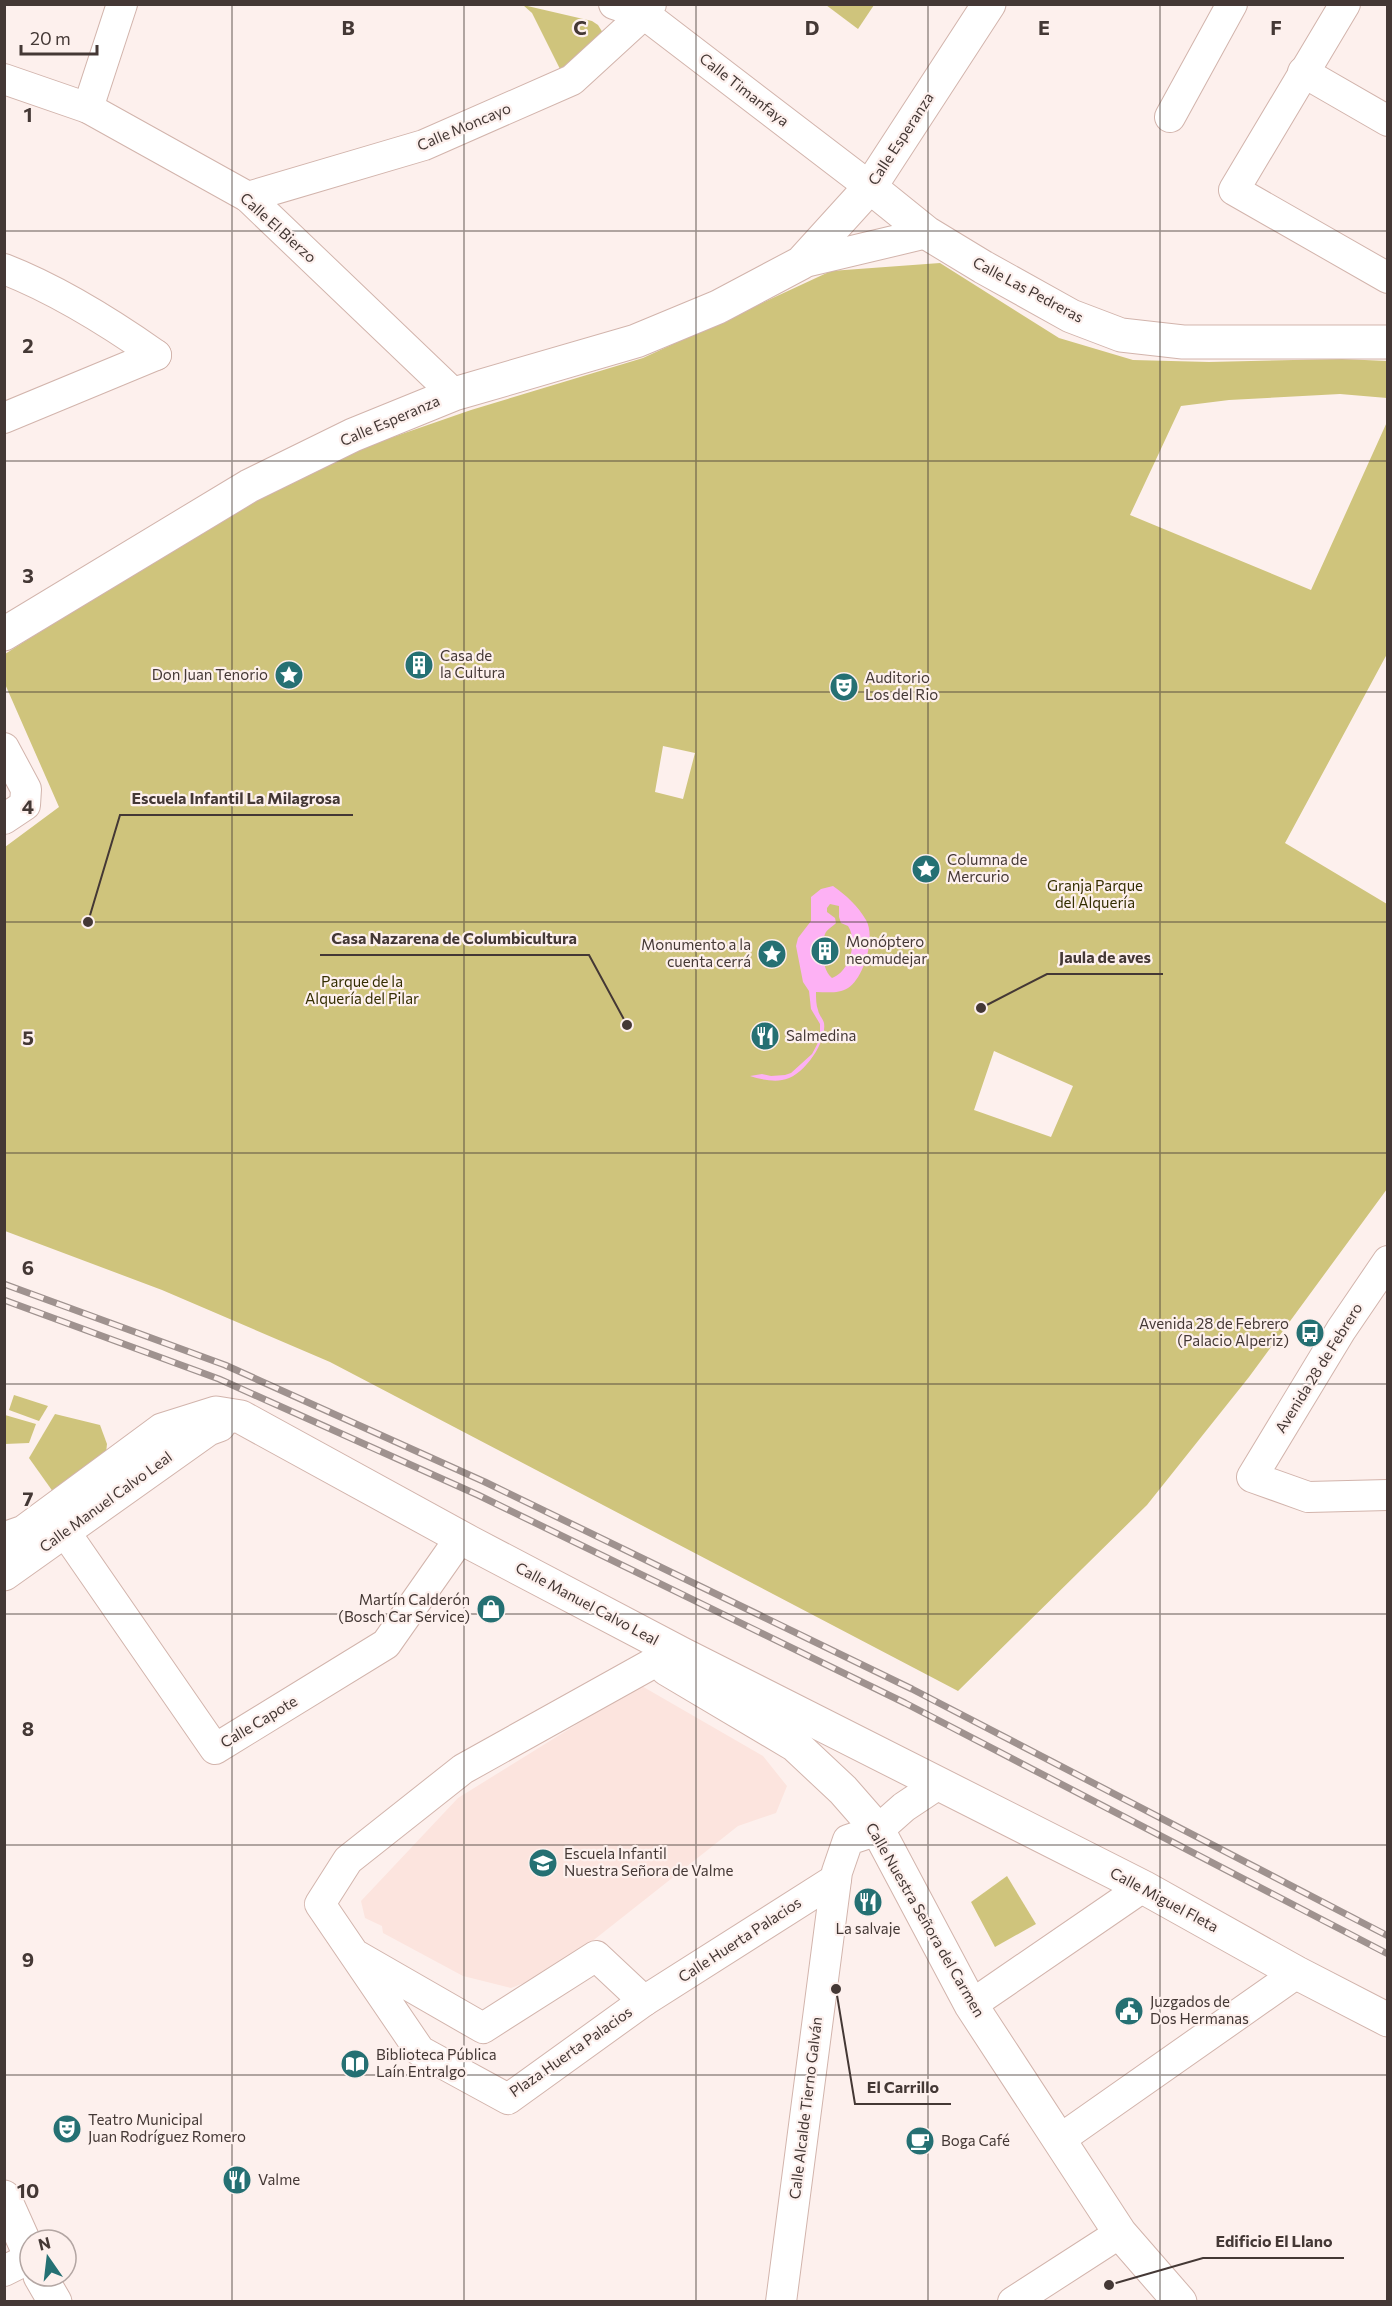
<svg xmlns="http://www.w3.org/2000/svg" width="1392" height="2306" font-family="Commissioner,sans-serif">
  <style>
    .built { fill: #fce4de }
    .green { fill: #cfc47c; fill-rule: evenodd }
    .water { fill: #fdb1f4; fill-rule: evenodd }
    .lines { fill: none; stroke-linecap: round; stroke-linejoin: round }
    .minor-casing { stroke: #d2b4ac; stroke-width: 32 }
    .tertiary-casing { stroke: #d2b4ac; stroke-width: 35 }
    .minor { stroke: #fff; stroke-width: 30 }
    .tertiary { stroke: #fff; stroke-width: 33 }
    .rail-casing { stroke: #9f928f; stroke-width: 7 }
    .rail { stroke: #fdf0ed; stroke-width: 4.5; stroke-dasharray: 14; stroke-linecap: butt }
    .grid { fill: none; stroke: #443835; stroke-width: 1.5; stroke-opacity: 0.55 }
    .labels { text-anchor: middle; stroke-width: 4.5; stroke-linejoin: round; paint-order: stroke }
    .street-label { font-size: 15px; fill: #443835; stroke: #fdf0ed }
    .poi-label { font-size: 15px; fill: #443835; stroke: #fdf0ed; text-anchor: start }
    .park-label { font-size: 15px; fill: #342e01; stroke: #fdf0ed }
    .grid-label { font-size: 20px; text-anchor: middle; font-weight: bold; fill: #443835; stroke: #fdf0ed; stroke-width: 4.5; stroke-linejoin: round; paint-order: stroke }
    .leader { fill: none; stroke: #443835; stroke-width: 2 }
    .callout-dot { fill: #443835; stroke: #fdf0ed; stroke-width: 2 }
    .callout-label { font-size: 16px; text-anchor: middle; font-weight: bold; fill: #443835; stroke: #fdf0ed; stroke-width: 4.5; stroke-linejoin: round; paint-order: stroke }
  </style>
  <rect width="100%" height="100%" fill="#fdf0ed"/>
  <polygon class="built" points="640,1685 763,1756 787,1786 776,1813 738,1826 576,1954 537,1978 511,1988 463,1976 383,1933 382,1926 365,1918 361,1901 458,1798"/>
  <g class="green">
    <polygon points="523,5 592,21 598,25 603,33 601,42 560,69 532,13"/>
    <polygon points="826,5 874,5 858,29"/>
    <path d="M940,263L1059,338L1133,360L1209,362L1342,359L1387,361V398L1340,394L1229,400L1181,406L1130,515L1311,590L1387,422V654L1285,843L1387,904V1189L1249,1377L1147,1505L958,1691L330,1362L162,1290L5,1231V847L59,807L5,684V654L202,528L347,453L471,410L643,358L831,271ZM663,746L695,753L683,799L655,792ZM994,1051L1073,1086L1051,1137L974,1110Z"/>
    <polygon points="14,1395 48,1406 39,1421 9,1410"/>
    <polygon points="55,1414 100,1425 107,1444 105,1462 56,1496 29,1458"/>
    <polygon points="5,1415 36,1424 29,1443 5,1444"/>
    <polygon points="1007,1876 1036,1924 995,1947 971,1902"/>
  </g>
  <path class="water" d="M833,886C846,895 858,906 866,920C876,937 864,978 848,988C838,994 827,992 816,992C816,998 816,1005 818,1010C819,1015 823,1019 824,1023C827,1043 802,1078 782,1080C773,1082 759,1079 750,1076L762,1074L771,1076L785,1075L791,1073L812,1054L820,1039V1024L811,1009L809,991L803,982L796,946L798,938L811,921V897L821,889ZM830,904L839,906V917L841,923L848,926C858,941 850,972 832,978C822,970 820,946 825,934C827,929 832,927 836,923L835,918L827,912V908Z"/>
  <g class="lines">
    <g class="minor-casing">
      <g id="minor">
        <polyline points="614,4 644,14 870,187"/>
        <polyline points="1345,4 1234,190 1388,278"/>
        <polyline points="1303,72 1388,121"/>
        <polyline points="4,79 88,108 248,197 454,394"/>
        <polyline points="88,108 122,4"/>
        <polyline points="1170,117 1232,4"/>
        <polyline points="248,197 424,145 572,80 644,14 651,4"/>
        <polyline points="801,263 927,233"/>
        <path d="M4,269C58,290 109,322 156,355"/>
        <polyline points="4,418 156,355"/>
        <polyline points="4,748 26,789 25,805 4,819"/>
        <polyline points="1388,1261 1341,1330 1252,1477 1308,1497 1388,1495"/>
        <polyline points="65,1532 215,1749 386,1644 461,1537"/>
        <polyline points="356,1955 483,2028 596,1956 644,2001 508,2099 420,2051 320,1904 348,1860 463,1769 655,1662"/>
        <polyline points="644,2001 836,1879"/>
        <polyline points="971,2005 1143,1887"/>
        <polyline points="1059,2140 1297,1973"/>
        <polyline points="4,2271 30,2258"/>
        <polyline points="781,2302 837,1872 848,1840 878,1830 904,1807 937,1785"/>
        <polyline points="1013,2302 1120,2233"/>
      </g>
    </g>
    <g class="tertiary-casing">
      <g id="tertiary">
        <polyline points="870,187 927,233 983,267 1071,316 1121,335 1183,342 1388,342"/>
        <polyline points="4,634 249,486 353,435 454,394 636,341 718,307 801,263 870,187 989,4"/>
        <polyline points="4,1539 24,1532 162,1430 216,1413 241,1417 469,1542 682,1654 1143,1887 1297,1973 1388,2020"/>
        <polyline points="4,1574 208,1429 219,1425"/>
        <polyline points="667,1669 795,1745 843,1790 878,1830 971,2005 1120,2233 1180,2302"/>
        <polyline points="4,2197 30,2255"/>
        <polyline points="40,2276 55,2302"/>
      </g>
    </g>
    <use href="#minor" class="minor"/>
    <use href="#tertiary" class="tertiary"/>
    <g class="rail-casing">
      <g id="rail">
        <polyline points="4,1284 225,1365 485,1482 912,1689 1388,1936"/>
        <polyline points="4,1300 219,1379 478,1495 905,1703 1388,1954"/>
      </g>
    </g>
    <use href="#rail" class="rail"/>
  </g>
  <path class="grid" d="M232,4V2302M464,4V2302M696,4V2302M928,4V2302M1160,4V2302M4,231H1388M4,461H1388M4,692H1388M4,922H1388M4,1153H1388M4,1384H1388M4,1614H1388M4,1845H1388M4,2075H1388"/>
  <defs>
    <g id="building-disc" transform="scale(1.5)"><circle r="9.5" fill="#257073" stroke="#fdf0ed"/><path d="M-4-6H4V6H1V3H-1V6H-4ZM-2.5-4.3h1.7v1.8h-1.7ZM.8-4.3h1.7v1.8H.8ZM-2.5-1h1.7V.8h-1.7ZM.8-1h1.7V.8H.8Z" fill="#fff"/></g>
    <g id="sight-disc" transform="scale(1.5)"><circle r="9.5" fill="#257073" stroke="#fdf0ed"/><path d="M0-6L1.8-2.2L6-1.7L2.9 1.2L3.7 5.4L0 3.3L-3.7 5.4L-2.9 1.2L-6-1.7L-1.8-2.2Z" fill="#fff"/></g>
    <g id="theatre-disc" transform="scale(1.5)"><circle r="9.5" fill="#257073" stroke="#fdf0ed"/><path d="M-5-5.5Q0-4 5-5.5V0Q5 5 0 6Q-5 5-5 0ZM-3.3-2.5H-1v1.5H-3.3ZM1-2.5H3.3v1.5H1ZM-2.8 1Q0 5.5 2.8 1Z" fill="#fff"/></g>
    <g id="restaurant-disc" transform="scale(1.5)"><circle r="9.5" fill="#257073" stroke="#fdf0ed"/><path d="M-5-6h1v4h1v-4h1v4h1v-4h1v5L-1.5 .5V6h-2V.5L-5-1ZM5-6V6H3V1.5H1.5Q1.5-4 5-6Z" fill="#fff"/></g>
    <g id="bus-disc" transform="scale(1.5)"><circle r="9.5" fill="#257073" stroke="#fdf0ed"/><path d="M-5-6H5V4H4V6H2V4H-2V6H-4V4H-5ZM-3.5-4V0h7V-4ZM-3.5 1.2v1.5H-2V1.2ZM2 1.2v1.5H3.5V1.2Z" fill="#fff"/></g>
    <g id="shop-disc" transform="scale(1.5)"><circle r="9.5" fill="#257073" stroke="#fdf0ed"/><path d="M-5-2.5h2.3a2.7 3.5 0 0 1 5.4 0H5L5.5 6h-11ZM-1.5-2.5h3a1.5 2.3 0 0 0-3 0Z" fill="#fff"/></g>
    <g id="school-disc" transform="scale(1.5)"><circle r="9.5" fill="#257073" stroke="#fdf0ed"/><path d="M0-5L7-2L0 1L-7-2ZM-4 1L0 2.5L4 1V4Q0 6-4 4Z" fill="#fff"/></g>
    <g id="civic-disc" transform="scale(1.5)"><circle r="9.5" fill="#257073" stroke="#fdf0ed"/><path d="M-.6-6.5H3V-4.5H.6V-3L4-1V1h2V6H-6V1h2V-1L-.6-3ZM-1.2 2.5V6h2.4V2.5Z" fill="#fff"/></g>
    <g id="library-disc" transform="scale(1.5)"><circle r="9.5" fill="#257073" stroke="#fdf0ed"/><path d="M-6-4Q-3-5.5-.7-3.5V5Q-3 3-6 4ZM6-4Q3-5.5 .7-3.5V5Q3 3 6 4Z" fill="#fff"/></g>
    <g id="cafe-disc" transform="scale(1.5)"><circle r="9.5" fill="#257073" stroke="#fdf0ed"/><path d="M-5.5-4.5H6V0H3Q3 3.5 0 3.5H-2.5Q-5.5 3.5-5.5 0ZM3-3.2v2h1.7v-2ZM-6 4.5H4V6H-6Z" fill="#fff"/></g>
  </defs>
  <g fill-rule="evenodd">
    <use href="#building-disc" x="419" y="665"/>
    <use href="#sight-disc" x="289" y="675"/>
    <use href="#theatre-disc" x="844" y="687"/>
    <use href="#sight-disc" x="926" y="869"/>
    <use href="#building-disc" x="825" y="951"/>
    <use href="#sight-disc" x="772" y="954"/>
    <use href="#restaurant-disc" x="765" y="1036"/>
    <use href="#bus-disc" x="1310" y="1333"/>
    <use href="#shop-disc" x="491" y="1609"/>
    <use href="#school-disc" x="543" y="1863"/>
    <use href="#restaurant-disc" x="868" y="1902"/>
    <use href="#civic-disc" x="1129" y="2011"/>
    <use href="#library-disc" x="355" y="2064"/>
    <use href="#theatre-disc" x="67" y="2129"/>
    <use href="#cafe-disc" x="920" y="2141"/>
    <use href="#restaurant-disc" x="237" y="2180"/>
  </g>
  <g class="labels">
    <g class="street-label">
      <text transform="translate(744 90) rotate(38)" y="5">Calle Timanfaya</text>
      <text transform="translate(464 127) rotate(-23)" y="5">Calle Moncayo</text>
      <text transform="translate(901 139) rotate(-57)" y="5">Calle Esperanza</text>
      <text transform="translate(278 228) rotate(42)" y="5">Calle El Bierzo</text>
      <text transform="translate(1028 290) rotate(28)" y="5">Calle Las Pedreras</text>
      <text transform="translate(390 421) rotate(-23)" y="5">Calle Esperanza</text>
      <text transform="translate(1319 1368) rotate(-58)" y="5">Avenida 28 de Febrero</text>
      <text transform="translate(106 1502) rotate(-36)" y="5">Calle Manuel Calvo Leal</text>
      <text transform="translate(587 1604) rotate(28)" y="5">Calle Manuel Calvo Leal</text>
      <text transform="translate(259 1722) rotate(-31)" y="5">Calle Capote</text>
      <text transform="translate(1164 1900) rotate(28)" y="5">Calle Miguel Fleta</text>
      <text transform="translate(925 1920) rotate(60)" y="5">Calle Nuestra Señora del Carmen</text>
      <text transform="translate(740 1940) rotate(-33)" y="5">Calle Huerta Palacios</text>
      <text transform="translate(571 2052) rotate(-35)" y="5">Plaza Huerta Palacios</text>
      <text transform="translate(806 2108) rotate(-83)" y="5">Calle Alcalde Tierno Galván</text>
    </g>
    <g class="poi-label">
      <text x="440" y="661">Casa de<tspan x="440" dy="17">la Cultura</tspan></text>
      <text x="268" y="680" text-anchor="end">Don Juan Tenorio</text>
      <text x="865" y="683">Auditorio<tspan x="865" dy="17">Los del Rio</tspan></text>
      <text x="947" y="865">Columna de<tspan x="947" dy="17">Mercurio</tspan></text>
      <text x="846" y="947">Monóptero<tspan x="846" dy="17">neomudejar</tspan></text>
      <text x="751" y="950" text-anchor="end">Monumento a la<tspan x="751" dy="17">cuenta cerrá</tspan></text>
      <text x="786" y="1041">Salmedina</text>
      <text x="1289" y="1329" text-anchor="end">Avenida 28 de Febrero<tspan x="1289" dy="17">(Palacio Alperiz)</tspan></text>
      <text x="470" y="1605" text-anchor="end">Martín Calderón<tspan x="470" dy="17">(Bosch Car Service)</tspan></text>
      <text x="564" y="1859">Escuela Infantil<tspan x="564" dy="17">Nuestra Señora de Valme</tspan></text>
      <text x="868" y="1934" text-anchor="middle">La salvaje</text>
      <text x="1150" y="2007">Juzgados de<tspan x="1150" dy="17">Dos Hermanas</tspan></text>
      <text x="376" y="2060">Biblioteca Pública<tspan x="376" dy="17">Laín Entralgo</tspan></text>
      <text x="88" y="2125">Teatro Municipal<tspan x="88" dy="17">Juan Rodríguez Romero</tspan></text>
      <text x="941" y="2146">Boga Café</text>
      <text x="258" y="2185">Valme</text>
    </g>
    <g class="park-label">
      <text x="1095" y="891">Granja Parque<tspan x="1095" dy="17">del Alquería</tspan></text>
      <text x="362" y="987">Parque de la<tspan x="362" dy="17">Alquería del Pilar</tspan></text>
    </g>
  </g>
  <g class="grid-label">
    <text x="348" y="35">B</text>
    <text x="580" y="35">C</text>
    <text x="812" y="35">D</text>
    <text x="1044" y="35">E</text>
    <text x="1276" y="35">F</text>
    <text x="28" y="122">1</text>
    <text x="28" y="353">2</text>
    <text x="28" y="583">3</text>
    <text x="28" y="814">4</text>
    <text x="28" y="1045">5</text>
    <text x="28" y="1275">6</text>
    <text x="28" y="1506">7</text>
    <text x="28" y="1736">8</text>
    <text x="28" y="1967">9</text>
    <text x="28" y="2198">10</text>
  </g>
  <path class="leader" d="M88 922L120 815H353M627 1025L589 955H320M981 1008L1047 974H1163M836 1989L855 2104H951M1109 2285L1203 2258H1344"/>
  <g class="callout-dot">
    <circle cx="88" cy="922" r="6"/>
    <circle cx="627" cy="1025" r="6"/>
    <circle cx="981" cy="1008" r="6"/>
    <circle cx="836" cy="1989" r="6"/>
    <circle cx="1109" cy="2285" r="6"/>
  </g>
  <g class="callout-label">
    <text x="236" y="804">Escuela Infantil La Milagrosa</text>
    <text x="454" y="944">Casa Nazarena de Columbicultura</text>
    <text x="1105" y="963">Jaula de aves</text>
    <text x="903" y="2093">El Carrillo</text>
    <text x="1274" y="2247">Edificio El Llano</text>
  </g>
  <rect width="1392" height="2306" fill="none" stroke="#443835" stroke-width="12"/>
  <g transform="translate(48 2258) rotate(346)"><circle r="28" fill="#fdf0ed" stroke="#b3a6a3" stroke-width="1.5"/>
  <path d="M0-4.5L10 22L0 15L-10 22Z" fill="#257073"/>
  <text y="-9" font-size="16" font-weight="bold" text-anchor="middle" fill="#443835">N</text>
  </g>
  <path d="M21 45v9h76v-9" fill="none" stroke="#443835" stroke-width="3"/>
  <text x="30" y="45" font-size="18" fill="#443835" stroke="#fdf0ed" stroke-width="4.5" paint-order="stroke">20 m</text>
</svg>
